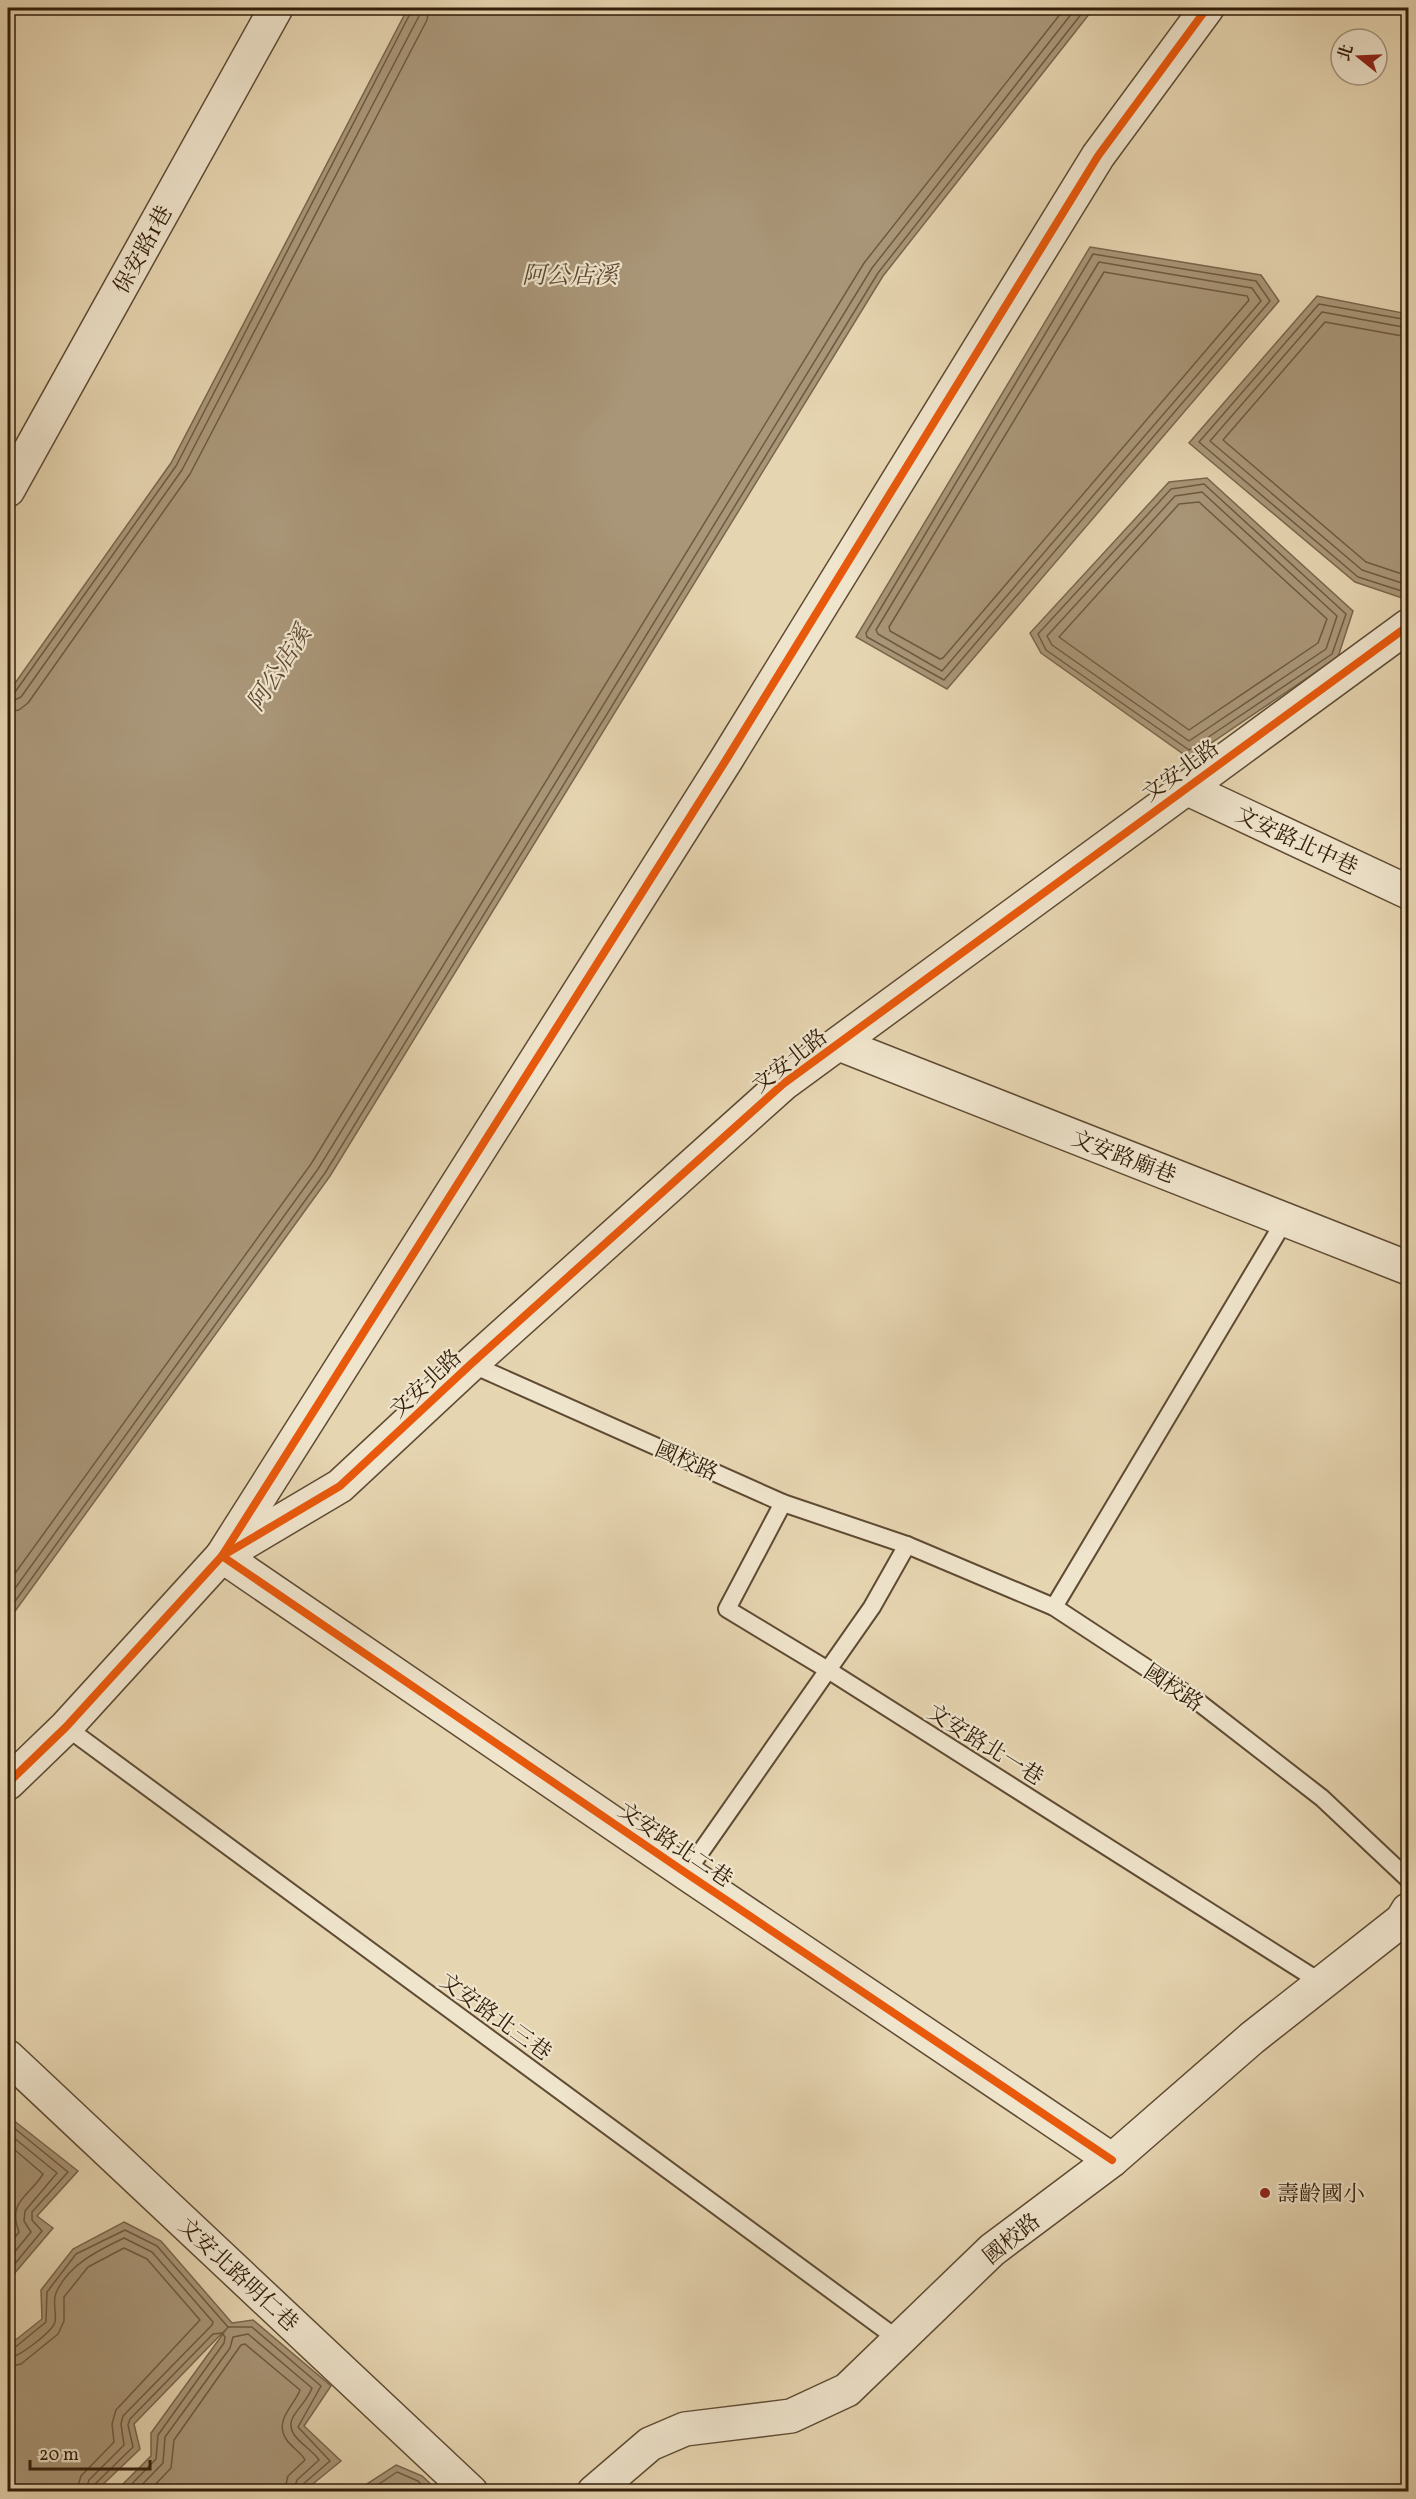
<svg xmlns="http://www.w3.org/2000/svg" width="1416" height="2499" font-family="Vollkorn,'Noto Serif TC',serif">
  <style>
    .water { fill: #a99678; stroke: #79664c; stroke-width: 1.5 }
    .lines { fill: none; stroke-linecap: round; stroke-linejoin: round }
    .shore { stroke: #6e5a40; stroke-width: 1.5 }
    .lane-casing { stroke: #5f4b33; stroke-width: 20 }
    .street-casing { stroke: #5f4b33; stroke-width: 36 }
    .lane { stroke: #efe4cc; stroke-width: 16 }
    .street { stroke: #efe4cc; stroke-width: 33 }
    .cycleway-casing { stroke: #efe4cc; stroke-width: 11 }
    .cycleway { stroke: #e8590c; stroke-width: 8 }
    .poi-dot { fill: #8f2418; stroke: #efe4cc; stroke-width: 2 }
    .labels { text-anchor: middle; stroke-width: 4.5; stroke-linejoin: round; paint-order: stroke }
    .street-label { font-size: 22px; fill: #321d09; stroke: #efe4cc }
    .poi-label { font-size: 22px; fill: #321d09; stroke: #efe4cc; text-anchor: start }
    .water-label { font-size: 24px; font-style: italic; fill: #5c4730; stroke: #efe4cc }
  </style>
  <rect width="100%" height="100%" fill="#e6d5b1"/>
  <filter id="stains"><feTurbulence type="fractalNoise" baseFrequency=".00333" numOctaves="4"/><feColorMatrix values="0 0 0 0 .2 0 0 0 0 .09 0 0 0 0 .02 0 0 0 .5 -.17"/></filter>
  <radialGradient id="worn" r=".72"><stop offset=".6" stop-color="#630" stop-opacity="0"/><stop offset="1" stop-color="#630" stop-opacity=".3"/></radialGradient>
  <g class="water">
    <polygon points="408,8 1094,8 883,276 330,1176 8,1621 8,693 171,463"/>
    <polygon points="1090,247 1261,275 1279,301 947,689 856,637"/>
    <polygon points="1317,296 1408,314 1408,600 1355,582 1189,443"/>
    <polygon points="1207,478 1353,611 1338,657 1189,758 1041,653 1030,633 1169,482"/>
    <polygon points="8,2116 78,2171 37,2216 53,2228 8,2281"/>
    <polygon points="124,2222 161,2241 232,2323 253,2320 331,2386 304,2426 341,2461 304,2491 116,2491 151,2456 151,2433 228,2327 134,2424 140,2449 96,2491 8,2491 8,2346 42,2319 41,2290 73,2249"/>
    <polygon points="396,2465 422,2476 438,2491 356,2491"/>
  </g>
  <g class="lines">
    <g class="shore">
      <polygon points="1093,254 1256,281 1270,301 944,680 867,637 866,633"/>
      <polygon points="1099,262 1252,288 1261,301 942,671 878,634 876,630"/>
      <polygon points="1104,272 1247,296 1249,300 943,658 940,659 890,631 889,627"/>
      <polyline points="1408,320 1319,304 1199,442 1358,577 1408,593"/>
      <polyline points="1408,328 1322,312 1210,441 1362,570 1408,585"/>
      <polyline points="1408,337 1325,322 1223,440 1366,562 1408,576"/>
      <polygon points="1204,484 1346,614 1332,654 1189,750 1046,650 1038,634 1171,489"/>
      <polygon points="1202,492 1337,616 1326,649 1189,741 1052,645 1047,636 1175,496"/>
      <polygon points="1199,502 1327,619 1318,643 1189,730 1059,637 1179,504"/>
      <polyline points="8,695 15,692 176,466 413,8"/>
      <polyline points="8,703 21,697 182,470 419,16 420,8"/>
      <polyline points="8,712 19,710 28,703 190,474 427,20 429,8"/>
      <polyline points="8,1583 311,1164 864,263 1065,8"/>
      <polyline points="8,1598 318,1169 872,268 1076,8"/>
      <polyline points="8,1611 325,1173 878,273 1086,8"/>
      <polyline points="8,2123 68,2172 32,2212 32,2220 42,2231 8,2272"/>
      <polyline points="8,2133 57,2173 25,2211 24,2221 31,2232 8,2260"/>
      <path d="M8,2144L43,2174C29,2197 7,2201 19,2232L8,2246"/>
      <polyline points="8,2351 13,2349 46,2322 47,2292 76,2254 125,2230 157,2246 228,2327 252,2327 321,2386 298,2427 330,2461 302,2485 300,2492"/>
      <path d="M8,2358C18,2358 52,2332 55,2322C57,2313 52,2302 56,2293C68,2265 97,2251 124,2238L152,2252L213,2322L212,2325L123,2416L121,2424L124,2445L89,2480L85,2492"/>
      <polyline points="8,2367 21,2364 58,2334 64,2321 64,2297 88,2267 124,2248 147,2259 200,2320 116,2410 112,2424 114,2442 81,2476 76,2492"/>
      <polyline points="93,2492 94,2485 133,2447 128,2425 130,2419 213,2334 222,2333 225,2337 224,2343 158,2435 156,2459 124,2492"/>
      <path d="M135,2492L163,2463L165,2437L230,2348L233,2337L248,2334L312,2388C308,2399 299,2407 293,2417C283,2436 311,2447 319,2460L297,2480L293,2492"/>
      <path d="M148,2492L171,2468L174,2440L241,2345L245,2344L300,2390C294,2406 274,2420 286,2439C291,2447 301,2452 305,2460L288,2476L284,2492"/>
      <polyline points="367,2492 397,2472 418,2481 429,2492"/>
    </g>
    <g class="lane-casing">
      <g id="lane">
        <polyline points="471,1364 783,1503 907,1545"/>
        <polyline points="783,1503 727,1609 828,1670 1322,1983"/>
        <polyline points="1054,1607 1285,1220"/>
        <polyline points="66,1727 899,2340"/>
        <polyline points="686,1873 872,1607 907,1545 1054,1607 1197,1701 1322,1798 1408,1879"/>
      </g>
    </g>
    <g class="street-casing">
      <g id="street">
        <polyline points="8,490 276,8"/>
        <polyline points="1186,788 1408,892"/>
        <polyline points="839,1044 1408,1268"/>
        <polyline points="8,1783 66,1727 222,1556 726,760 1098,156 1207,8"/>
        <polyline points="8,2057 471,2492"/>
        <polyline points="1112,2160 686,1873 222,1556 340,1486 471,1364 783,1084 1408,626"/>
        <polyline points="594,2492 650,2444 685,2429 791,2416 847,2390 992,2250 1112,2160 1252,2038 1402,1920 1408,1910"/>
      </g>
    </g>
    <use href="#lane" class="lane"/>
    <use href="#street" class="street"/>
    <g class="cycleway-casing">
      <g id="cycleway">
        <polyline points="8,1783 66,1727 222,1556 726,760 1098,156 1207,8"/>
        <polyline points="1112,2160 686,1873 222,1556 340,1486 471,1364 783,1084 1408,626"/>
      </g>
    </g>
    <use href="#cycleway" class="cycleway"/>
  </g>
  <circle class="poi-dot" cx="1265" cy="2193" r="6"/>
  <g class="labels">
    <g class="street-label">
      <text transform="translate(142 249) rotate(-61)" y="8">保安路1巷</text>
      <text transform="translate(1180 770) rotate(-36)" y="8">文安北路</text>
      <text transform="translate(1297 840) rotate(25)" y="8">文安路北中巷</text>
      <text transform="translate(789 1060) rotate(-38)" y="8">文安北路</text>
      <text transform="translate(1124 1156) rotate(21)" y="8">文安路廟巷</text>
      <text transform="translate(425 1383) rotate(-43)" y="8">文安北路</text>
      <text transform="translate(687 1460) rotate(24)" y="8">國校路</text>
      <text transform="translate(1174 1687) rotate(34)" y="8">國校路</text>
      <text transform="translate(986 1744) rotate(32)" y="8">文安路北一巷</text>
      <text transform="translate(676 1844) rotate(34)" y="8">文安路北二巷</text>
      <text transform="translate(496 2016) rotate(36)" y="8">文安路北三巷</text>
      <text transform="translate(1011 2238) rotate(-39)" y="8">國校路</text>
      <text transform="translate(239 2274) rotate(43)" y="8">文安北路明仁巷</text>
    </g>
    <g class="poi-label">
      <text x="1277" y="2201">壽齡國小</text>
    </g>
    <g class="water-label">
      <text x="570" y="283">阿公店溪</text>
      <text transform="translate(279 668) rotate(-57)" y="8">阿公店溪</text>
    </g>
  </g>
  <rect width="1416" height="2499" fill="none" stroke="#e6d5b1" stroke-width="30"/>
  <rect x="9" y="9" width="1398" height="2481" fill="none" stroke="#321d09" stroke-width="3"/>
  <rect x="15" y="15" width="1386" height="2469" fill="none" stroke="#321d09" stroke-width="1.5"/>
  <g transform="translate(1359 57) rotate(288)"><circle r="28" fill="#efe4cc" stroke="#a3947e" stroke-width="1.5"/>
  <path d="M0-4.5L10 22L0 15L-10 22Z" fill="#8f2418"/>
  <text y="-9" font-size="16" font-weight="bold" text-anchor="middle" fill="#321d09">北</text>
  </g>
  <path d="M30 2460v9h120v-9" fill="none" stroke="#321d09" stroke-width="3"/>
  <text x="39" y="2460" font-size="18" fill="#321d09" stroke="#efe4cc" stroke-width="4.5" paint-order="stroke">20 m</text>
  <rect width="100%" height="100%" filter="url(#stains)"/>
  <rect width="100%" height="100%" fill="url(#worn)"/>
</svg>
